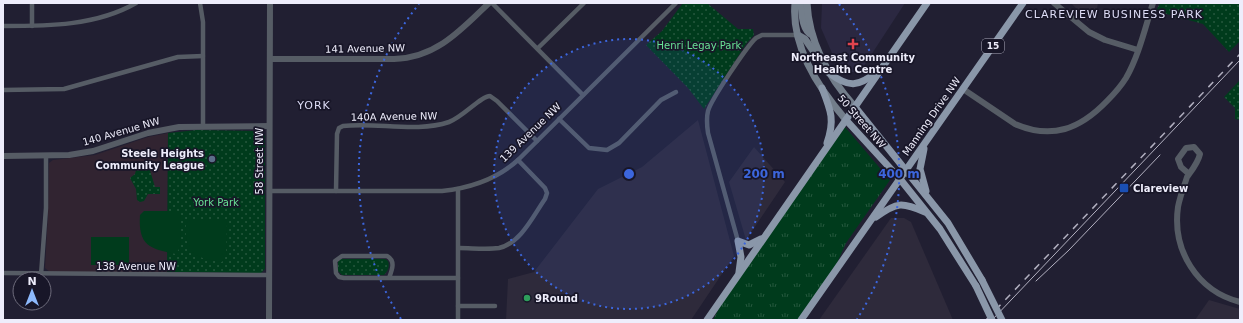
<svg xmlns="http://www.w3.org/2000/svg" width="1243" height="323" font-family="'DejaVu Sans',sans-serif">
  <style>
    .commercial { fill: #2e2a3b }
    .education { fill: #312431 }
    .built { fill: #2b2841 }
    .grass { fill: url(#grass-tufts) }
    .park { fill: url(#park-dots) }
    .garden { fill: #003b1c }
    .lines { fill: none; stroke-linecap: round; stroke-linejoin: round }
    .minor { stroke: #565c65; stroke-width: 4.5 }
    .tertiary { stroke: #565c65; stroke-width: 6 }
    .secondary { stroke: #737e8b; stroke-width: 7 }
    .primary { stroke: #8a97a9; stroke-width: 7 }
    .tram { stroke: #b2b0c0; stroke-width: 1 }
    .rail { stroke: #b2b0c0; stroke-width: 1.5; stroke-dasharray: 7 7; stroke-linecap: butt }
    .primary-bridge { stroke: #8a97a9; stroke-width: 7 }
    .ring { fill: none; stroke: #3c66dd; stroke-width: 2; stroke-dasharray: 2 4 }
    .health-dot { fill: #e0444e; stroke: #181628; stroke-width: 1.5 }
    .service-dot { fill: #5c6f8a; stroke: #181628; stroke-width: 1.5 }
    .transit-dot { fill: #1a4fb4; stroke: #181628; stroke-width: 1.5 }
    .leisure-dot { fill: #2e9e5b; stroke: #181628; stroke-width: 1.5 }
    .labels { text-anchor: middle; stroke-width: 3.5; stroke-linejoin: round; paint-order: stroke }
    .shield { fill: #181628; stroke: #aeacbc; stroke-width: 1 }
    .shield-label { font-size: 9px; font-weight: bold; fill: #eeedfb }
    .park-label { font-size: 10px; fill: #68e295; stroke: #181628 }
    .street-label { font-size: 10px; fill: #eeedfb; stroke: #181628 }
    .poi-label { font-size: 10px; font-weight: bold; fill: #eeedfb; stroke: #181628; text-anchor: start }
    .neighbourhood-label { font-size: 11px; letter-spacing: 1px; fill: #dddcf6; stroke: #181628 }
    .centre { fill: #3c66dd; stroke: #181628; stroke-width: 2 }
    .ring-label { font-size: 12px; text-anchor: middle; font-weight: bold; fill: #3c66dd; stroke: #181628; stroke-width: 3.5; stroke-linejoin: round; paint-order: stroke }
  </style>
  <defs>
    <pattern id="grass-tufts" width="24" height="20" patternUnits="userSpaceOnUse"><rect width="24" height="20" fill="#003b1c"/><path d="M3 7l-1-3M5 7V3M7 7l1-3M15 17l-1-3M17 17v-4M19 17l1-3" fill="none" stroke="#26583e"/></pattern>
    <pattern id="park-dots" width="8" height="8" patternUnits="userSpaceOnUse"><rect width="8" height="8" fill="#003b1c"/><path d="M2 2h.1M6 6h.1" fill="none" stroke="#26583e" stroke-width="1.8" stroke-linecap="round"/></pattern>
  </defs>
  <rect width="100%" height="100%" fill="#211f32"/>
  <g class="commercial">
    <polygon points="1071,3 1098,3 1097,9 1088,21"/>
    <polygon points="698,120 734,256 691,320 506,320 508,279 534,272 598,189 642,167"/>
    <polygon points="754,147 785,182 746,240 729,182"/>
    <polygon points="891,218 904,218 911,222 953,320 819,320"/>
    <polygon points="1209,300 1240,309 1240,320 1195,320"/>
  </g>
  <polygon class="education" points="168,133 167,272 50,272 45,268 48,214 49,163 53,160 95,155 148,137"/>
  <polygon class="built" points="822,3 905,3 860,72 850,72 835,60 821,28"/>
  <polygon class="grass" points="845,127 890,180 846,243 837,263 798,320 713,320 721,304"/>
  <g class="park">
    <polygon points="683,3 707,3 738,29 753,29 754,35 746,44 704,109 688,88 646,45 662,31"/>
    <polygon points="1160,3 1240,3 1240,41 1229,52 1203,24 1156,11"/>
    <polygon points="1240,80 1240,120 1235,119 1235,108 1224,97"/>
    <polygon points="197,130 261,131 265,135 265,269 261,273 167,272 168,133"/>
    <polygon points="145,164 149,167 155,187 160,187 160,194 148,194 144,201 140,202 137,200 136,189 130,178 135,174 136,170"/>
    <path d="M340,259H385L388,261C390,266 388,271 384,275H342L338,271V262Z"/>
  </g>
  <g class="garden">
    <path d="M144,211H179L181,213L180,247L176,254C149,249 138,245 140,215Z"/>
    <path d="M190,220H225L227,222L226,256L222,262C195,258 184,254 186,224Z"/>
    <rect x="91" y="237" width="19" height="28"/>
    <rect x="110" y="237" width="19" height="28"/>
  </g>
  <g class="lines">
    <g class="minor">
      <polyline points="200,3 203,22 203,127"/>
      <polyline points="492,3 583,95"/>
      <path d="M3,26C48,26 96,26 136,3"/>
      <polyline points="32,26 32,3"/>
      <polyline points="538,48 584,3"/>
      <polyline points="3,90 64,89 178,57 203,56"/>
      <polyline points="559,119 589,148 607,150 619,143 661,100 676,92"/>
      <path d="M269,191H442C470,188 496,180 518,160L676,3"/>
      <path d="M336,191L337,134L339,128L343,126C376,122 417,133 449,122C463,117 481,96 490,96L497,101L537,141"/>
      <path d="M738,241L708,133C707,126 706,119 708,111C711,100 747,46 756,38L762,35H799"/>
      <path d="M459,248C472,248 486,250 499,248C521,243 533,216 545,199L547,193L545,188L518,160"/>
      <polyline points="3,273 269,275"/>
      <polyline points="41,275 46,208 46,156"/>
      <path d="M389,278C392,270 396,261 387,256H342L335,261L336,273L339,277L344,278H458"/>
      <polyline points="458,306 495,306"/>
      <polyline points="458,320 458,189"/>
    </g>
    <g class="tertiary">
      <polyline points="1054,3 1089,32 1105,40 1138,50"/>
      <path d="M270,59H394C436,58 461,30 489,3"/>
      <path d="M963,89L1015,124C1052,140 1080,129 1107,101C1114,94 1121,86 1126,78C1139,55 1145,28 1153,3"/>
      <polyline points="3,156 69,155 93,151 148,133 179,127 269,126"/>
      <path d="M1189,174L1181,167L1178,159L1186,148L1194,147L1200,154C1198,163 1192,170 1187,177C1184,187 1180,196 1178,207C1172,250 1197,291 1240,302"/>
      <polyline points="269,320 270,3"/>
    </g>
    <g class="secondary">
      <path d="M795,3C791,46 819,89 846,120"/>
      <path d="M801,3C802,13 802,31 812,35"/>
      <path d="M807,3C809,42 829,78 855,107"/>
      <polyline points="798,35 805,39 816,55"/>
    </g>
    <g class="primary">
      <path d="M829,73C849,88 858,87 877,72"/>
      <path d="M822,88C831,111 835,120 827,143"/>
      <polyline points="855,107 948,223 982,280"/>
      <polyline points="846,120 900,179 940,229 976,286"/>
      <polyline points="924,149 920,169 926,191"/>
      <path d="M876,217C897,202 902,202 925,212"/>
      <polyline points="739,272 741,257 738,241 749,245 761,239"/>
      <polyline points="707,320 927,3"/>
      <polyline points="801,320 1023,3"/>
    </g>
    <g class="tram">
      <polyline points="1036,281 1069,250 1160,155"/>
      <polyline points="992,320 1240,60"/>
    </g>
    <polyline class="rail" points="986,320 1240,54"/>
    <g class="primary-bridge">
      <polyline points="982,280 1002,320"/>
      <polyline points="976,286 992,320"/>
    </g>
  </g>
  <circle cx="629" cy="174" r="135" fill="#3c66dd" fill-opacity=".12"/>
  <g class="ring">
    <circle cx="629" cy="174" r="135"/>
    <path d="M401 319A270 270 0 0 1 419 4M839 4A270 270 0 0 1 857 319"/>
  </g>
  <path class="health-dot" d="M851 38h4v4h4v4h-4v4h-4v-4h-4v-4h4z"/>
  <circle class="service-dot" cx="212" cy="159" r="4"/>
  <rect class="transit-dot" x="1119" y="183" width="10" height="10" rx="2"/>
  <circle class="leisure-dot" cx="527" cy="298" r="4"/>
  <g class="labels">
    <rect class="shield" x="982" y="39" width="22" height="14" rx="3"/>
    <g class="shield-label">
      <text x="993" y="49">15</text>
    </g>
    <g class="park-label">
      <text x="699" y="49">Henri Legay Park</text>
      <text x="216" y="206">York Park</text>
    </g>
    <g class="street-label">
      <text transform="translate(365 48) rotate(-1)" y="4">141 Avenue NW</text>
      <text transform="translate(394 116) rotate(-1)" y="4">140A Avenue NW</text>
      <text transform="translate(931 116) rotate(-55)" y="4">Manning Drive NW</text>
      <text transform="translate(862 121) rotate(49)" y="4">50 Street NW</text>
      <text transform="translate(121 131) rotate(-16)" y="4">140 Avenue NW</text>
      <text transform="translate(530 132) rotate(-44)" y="4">139 Avenue NW</text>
      <text transform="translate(259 161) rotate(-90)" y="4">58 Street NW</text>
      <text x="136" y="270">138 Avenue NW</text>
    </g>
    <g class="poi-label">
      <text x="853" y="61" text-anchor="middle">Northeast Community<tspan x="853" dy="12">Health Centre</tspan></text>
      <text x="204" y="157" text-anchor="end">Steele Heights<tspan x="204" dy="12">Community League</tspan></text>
      <text x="1133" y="192">Clareview</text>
      <text x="535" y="302">9Round</text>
    </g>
    <g class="neighbourhood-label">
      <text x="1114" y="18">CLAREVIEW BUSINESS PARK</text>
      <text x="314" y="109">YORK</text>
    </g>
  </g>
  <circle cx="629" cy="174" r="6" class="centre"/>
  <g class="ring-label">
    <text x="764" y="178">200 m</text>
    <text x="899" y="178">400 m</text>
  </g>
  <rect width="1243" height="323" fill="none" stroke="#eeedfb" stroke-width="8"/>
  <g transform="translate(32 291)"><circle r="19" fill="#181628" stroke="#6e6c7c"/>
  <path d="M0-3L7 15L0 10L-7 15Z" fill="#8db9fc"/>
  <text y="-6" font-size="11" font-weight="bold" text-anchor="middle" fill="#eeedfb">N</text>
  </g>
</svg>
